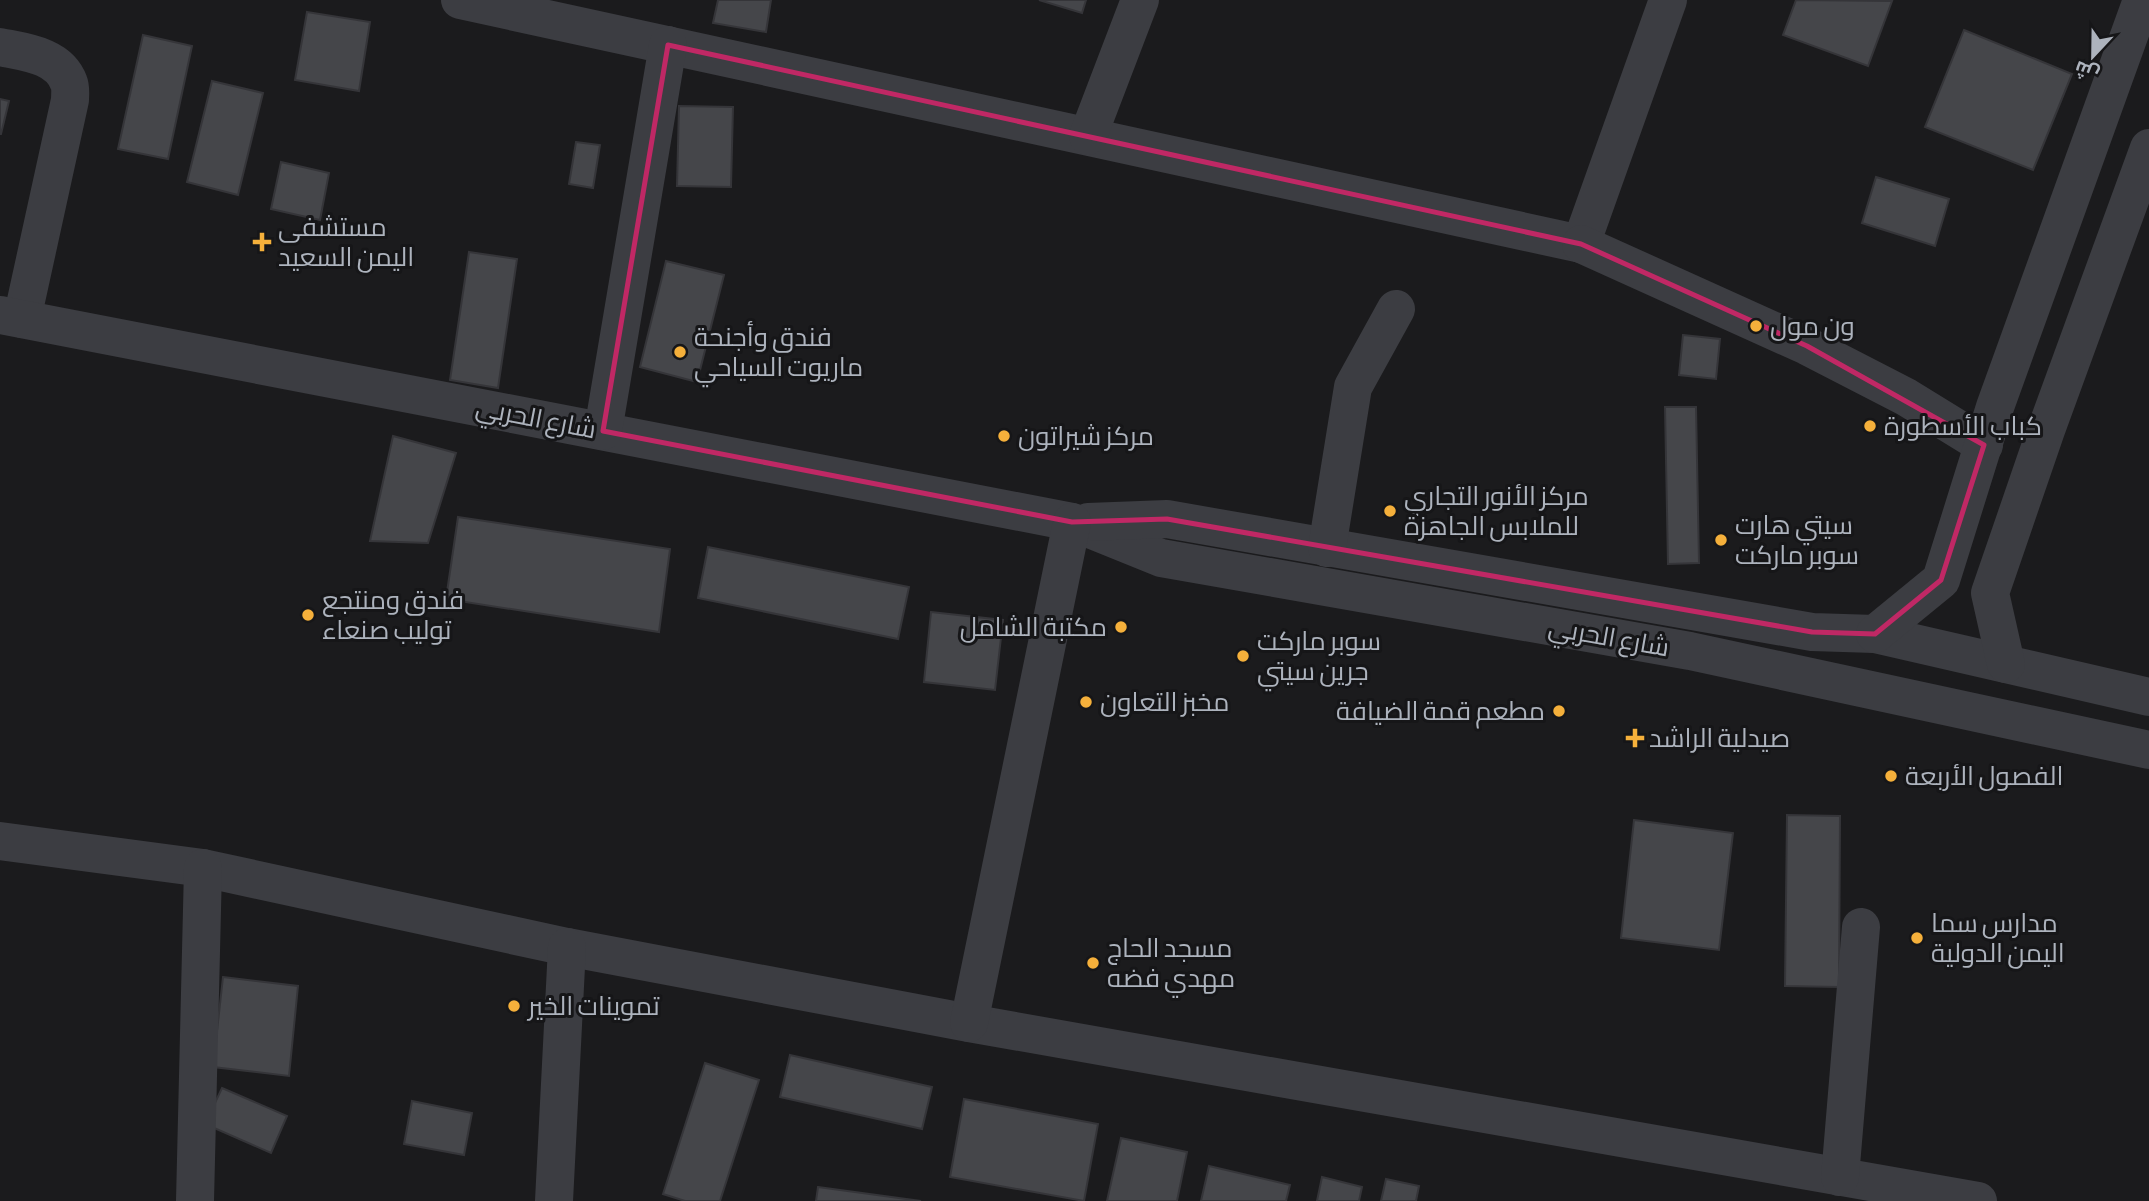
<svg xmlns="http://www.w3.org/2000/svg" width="2149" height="1201" font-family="'Sofia Sans Condensed',Cairo,sans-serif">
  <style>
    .building { fill: #45464a; stroke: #353539; stroke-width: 2 }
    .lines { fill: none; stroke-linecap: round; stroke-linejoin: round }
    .minor { stroke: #3c3d42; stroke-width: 38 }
    .marked { fill: none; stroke: #c02865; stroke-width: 5; stroke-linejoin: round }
    .poi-dot { fill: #f5b03b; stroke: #161618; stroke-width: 2.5 }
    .labels { text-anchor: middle; stroke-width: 6; stroke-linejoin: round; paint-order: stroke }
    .poi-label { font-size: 26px; fill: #adb3bd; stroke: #161618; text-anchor: start }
    .street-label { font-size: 26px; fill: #adb3bd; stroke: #161618 }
  </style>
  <rect width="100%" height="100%" fill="#1b1b1d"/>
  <g class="building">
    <polygon points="718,0 771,0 766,32 713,23"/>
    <polygon points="1039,0 1086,0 1082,13"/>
    <polygon points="1796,0 1892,1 1868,66 1783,35"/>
    <polygon points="307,12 370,22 359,91 295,80"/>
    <polygon points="1964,30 2072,74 2033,170 1925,127"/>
    <polygon points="143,35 192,46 168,159 118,149"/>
    <polygon points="212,81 263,93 238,195 187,182"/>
    <polygon points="0,99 9,101 1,134 0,134"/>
    <polygon points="679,106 733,107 731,187 677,186"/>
    <polygon points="576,142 600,145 593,188 569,184"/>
    <polygon points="281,162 329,173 320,220 271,209"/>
    <polygon points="1876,177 1949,199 1935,246 1862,223"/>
    <polygon points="469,252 517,259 498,388 450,380"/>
    <polygon points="666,261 724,275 697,382 640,367"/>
    <polygon points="1683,335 1720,339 1716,379 1679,375"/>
    <polygon points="1665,407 1696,407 1699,563 1668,564"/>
    <polygon points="393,436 456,453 428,543 370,541"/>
    <polygon points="458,517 670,549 659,632 446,599"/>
    <polygon points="708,547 909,587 898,639 698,598"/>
    <polygon points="931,612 1003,620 995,690 924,682"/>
    <polygon points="1787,815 1840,816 1839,987 1785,986"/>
    <polygon points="1634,820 1733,833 1719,950 1621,938"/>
    <polygon points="223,977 298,986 289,1076 213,1067"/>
    <polygon points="790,1055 932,1087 922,1129 780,1097"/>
    <polygon points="705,1063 759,1080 720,1201 685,1201 663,1194"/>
    <polygon points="222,1088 287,1116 271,1153 205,1124"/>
    <polygon points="964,1099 1098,1124 1084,1201 950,1177"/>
    <polygon points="412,1101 472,1113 464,1155 404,1144"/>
    <polygon points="1121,1138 1187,1152 1177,1201 1107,1201"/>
    <polygon points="1209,1166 1290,1185 1286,1201 1201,1201"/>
    <polygon points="1322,1177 1362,1187 1359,1201 1317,1201"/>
    <polygon points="1386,1179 1419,1186 1416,1201 1381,1201"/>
    <polygon points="818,1187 921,1201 816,1201"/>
  </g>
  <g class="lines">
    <g class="minor">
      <polyline points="460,0 1581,244 1668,0"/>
      <path d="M0,47C24,52 59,55 69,83C71,88 70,95 70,100L22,319"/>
      <polyline points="1088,136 1140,0"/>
      <polyline points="1581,244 1807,346 1906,397 1984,445"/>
      <polyline points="0,315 1072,522 1161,558 1690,651 2149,750"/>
      <polyline points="603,431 668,45"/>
      <polyline points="1088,522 1167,519 1812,632 1875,634 2149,697"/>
      <polyline points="1327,548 1353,387 1396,309"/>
      <polyline points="1875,634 1941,580 1995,407 2142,0"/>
      <polyline points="2006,664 1990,593 2046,430 2149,148"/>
      <polyline points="0,841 203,868 567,947 969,1023 1978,1201"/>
      <polyline points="969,1023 1072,522"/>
      <polyline points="1840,1177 1861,927"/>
      <polyline points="195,1201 203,868"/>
      <polyline points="554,1201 567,947"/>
    </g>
  </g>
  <path class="marked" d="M668,45L1581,244L1807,346L1984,445L1941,580L1875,634L1812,632L1167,519L1072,522L603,431Z"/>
  <g class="poi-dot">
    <path d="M258.5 231.5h7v7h7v7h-7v7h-7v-7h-7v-7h7z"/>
    <circle cx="1756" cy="326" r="7"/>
    <circle cx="680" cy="352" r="7"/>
    <circle cx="1870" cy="426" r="7"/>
    <circle cx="1004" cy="436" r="7"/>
    <circle cx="1390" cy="511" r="7"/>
    <circle cx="1721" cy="540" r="7"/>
    <circle cx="308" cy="615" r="7"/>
    <circle cx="1121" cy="627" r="7"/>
    <circle cx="1243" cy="656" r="7"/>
    <circle cx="1086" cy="702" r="7"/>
    <circle cx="1559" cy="711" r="7"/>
    <path d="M1631.5 727.5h7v7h7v7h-7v7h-7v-7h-7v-7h7z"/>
    <circle cx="1891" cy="776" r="7"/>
    <circle cx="1917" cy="938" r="7"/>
    <circle cx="1093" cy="963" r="7"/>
    <circle cx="514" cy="1006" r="7"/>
  </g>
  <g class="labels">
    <g class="poi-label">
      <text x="278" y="236">مستشفى<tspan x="278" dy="30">اليمن السعيد</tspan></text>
      <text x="1770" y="335">ون مول</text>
      <text x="694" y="346">فندق وأجنحة<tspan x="694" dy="30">ماريوت السياحي</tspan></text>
      <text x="1884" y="435">كباب الأسطورة</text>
      <text x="1018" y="445">مركز شيراتون</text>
      <text x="1404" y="505">مركز الأنور التجاري<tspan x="1404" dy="30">للملابس الجاهزة</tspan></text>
      <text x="1735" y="534">سيتي هارت<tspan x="1735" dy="30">سوبر ماركت</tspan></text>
      <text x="322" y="609">فندق ومنتجع<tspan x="322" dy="30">توليب صنعاء</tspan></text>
      <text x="1107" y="636" text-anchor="end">مكتبة الشامل</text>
      <text x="1257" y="650">سوبر ماركت<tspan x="1257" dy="30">جرين سيتي</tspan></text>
      <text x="1100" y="711">مخبز التعاون</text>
      <text x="1545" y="720" text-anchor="end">مطعم قمة الضيافة</text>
      <text x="1649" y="747">صيدلية الراشد</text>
      <text x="1905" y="785">الفصول الأربعة</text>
      <text x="1931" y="932">مدارس سما<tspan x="1931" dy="30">اليمن الدولية</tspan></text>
      <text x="1107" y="957">مسجد الحاج<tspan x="1107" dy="30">مهدي فضه</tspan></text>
      <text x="528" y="1015">تموينات الخير</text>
    </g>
    <g class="street-label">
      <text transform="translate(536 418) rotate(11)" y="9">شارع الحربي</text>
      <text transform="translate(1609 637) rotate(10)" y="9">شارع الحربي</text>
    </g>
  </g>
  <g transform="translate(2093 56) rotate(202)" stroke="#161618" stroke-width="5" paint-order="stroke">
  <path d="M0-5L12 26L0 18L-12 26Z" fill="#adb3bd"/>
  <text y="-10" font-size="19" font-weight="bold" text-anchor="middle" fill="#adb3bd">ش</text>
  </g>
</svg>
